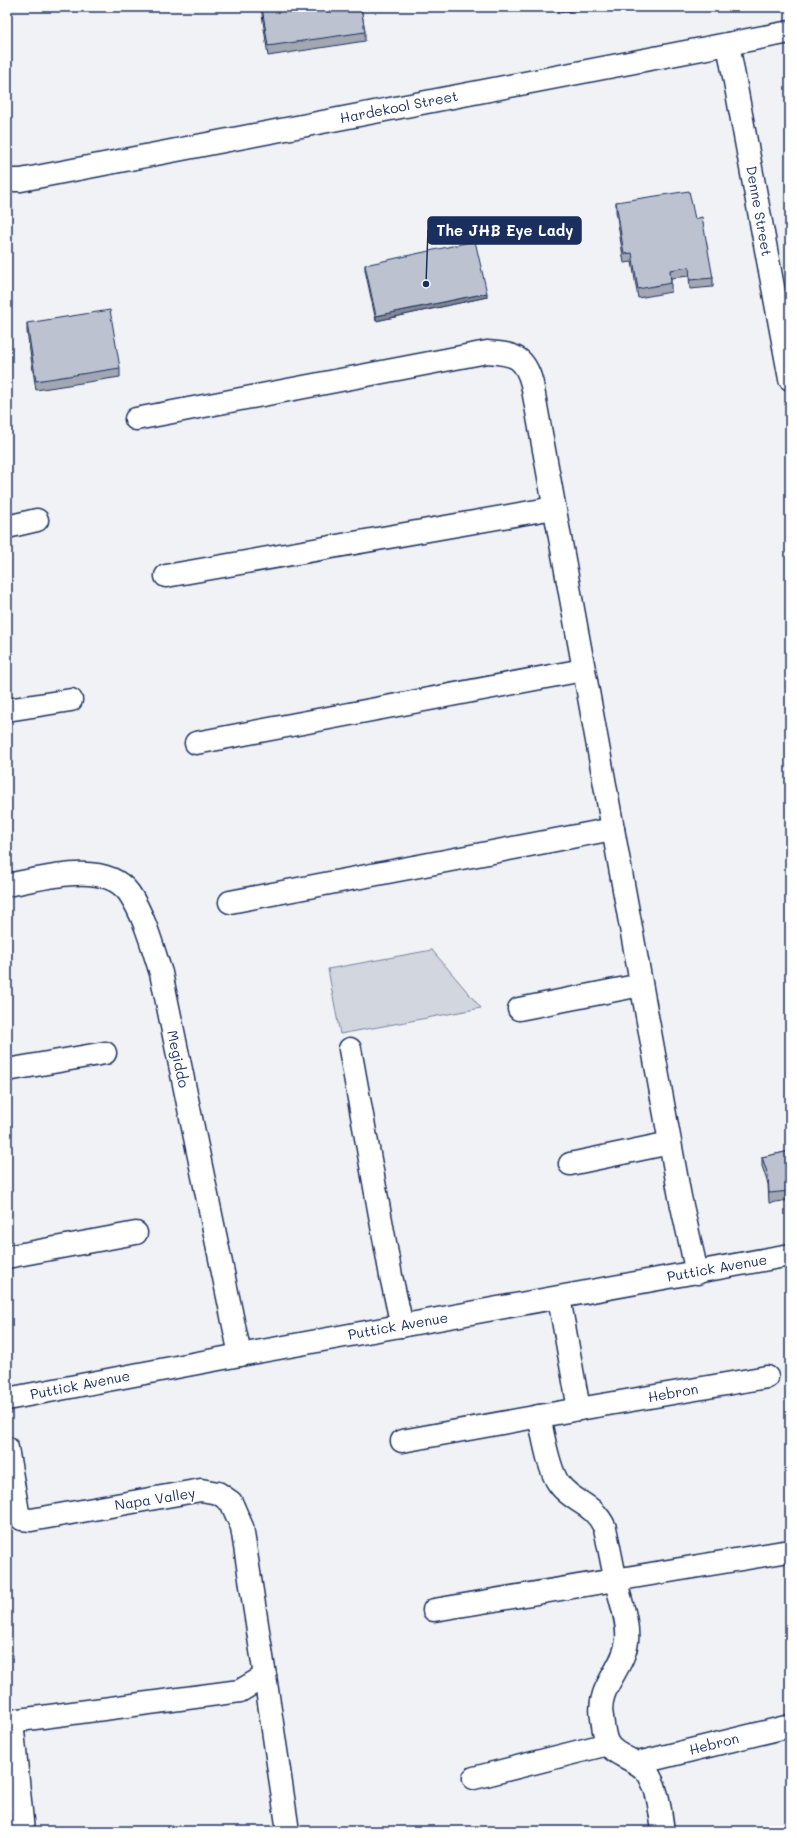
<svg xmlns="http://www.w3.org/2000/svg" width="797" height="1838" font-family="Mali,sans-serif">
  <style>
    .green { fill: #d2d6df; stroke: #76829e }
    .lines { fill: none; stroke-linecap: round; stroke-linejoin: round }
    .street-casing { stroke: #1b2f5e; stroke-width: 25 }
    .street { stroke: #fff; stroke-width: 22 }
    .wall { fill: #a2a7b3; stroke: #1b2f5e }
    .shaded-wall { fill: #848892; stroke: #1b2f5e }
    .building { fill: #bcc2d0; stroke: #1b2f5e }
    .labels { text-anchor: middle; stroke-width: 4; stroke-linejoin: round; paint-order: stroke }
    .street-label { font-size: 14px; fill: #1b2f5e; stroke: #fff }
    .leader { fill: none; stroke: #1b2f5e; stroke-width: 1.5 }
    .callout-dot { fill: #1b2f5e; stroke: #fff; stroke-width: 1.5 }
    .callout { fill: #1b2f5e; stroke: #1b2f5e; stroke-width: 1.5 }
    .callout-label { font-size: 15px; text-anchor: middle; font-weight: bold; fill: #fff }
  </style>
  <rect width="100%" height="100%" fill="#f1f2f5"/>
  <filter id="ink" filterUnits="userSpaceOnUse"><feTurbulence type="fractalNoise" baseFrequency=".025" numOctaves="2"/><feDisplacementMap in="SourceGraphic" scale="8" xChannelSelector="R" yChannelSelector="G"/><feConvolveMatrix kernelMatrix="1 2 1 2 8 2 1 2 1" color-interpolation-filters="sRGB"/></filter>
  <g filter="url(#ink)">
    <polygon class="green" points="432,950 481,1008 340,1034 328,969"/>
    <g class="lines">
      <g class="street-casing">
        <g id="street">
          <polyline points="728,44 790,379"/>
          <polyline points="7,180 21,180 790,32"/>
          <path d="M136,419L487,352C514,354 525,356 532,384L680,1197L697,1273"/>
          <polyline points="7,527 37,520"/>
          <polyline points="166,576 554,508"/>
          <polyline points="7,710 71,700"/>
          <polyline points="196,743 583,670"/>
          <path d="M7,885C41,879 105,859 129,893C145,917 152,946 161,973L240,1355"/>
          <polyline points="230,902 613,829"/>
          <polyline points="519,1009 641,985"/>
          <polyline points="350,1049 391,1276 402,1326"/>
          <polyline points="7,1070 105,1053"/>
          <polyline points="570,1164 670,1143"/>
          <polyline points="7,1257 136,1233"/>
          <polyline points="559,1298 579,1409 767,1377"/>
          <polyline points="7,1399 240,1355 790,1255"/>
          <path d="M539,1416C543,1434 548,1469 559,1484C574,1504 593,1502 605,1528C609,1546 612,1564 616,1581C620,1600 629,1622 627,1641C624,1669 596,1688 602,1717C603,1725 604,1737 608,1744C617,1758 639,1759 649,1775C659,1792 660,1812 663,1831"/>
          <polyline points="402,1441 579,1409"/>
          <polyline points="7,1448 18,1512 22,1519 31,1520 201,1490 218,1493 231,1502 242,1527 265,1676 240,1691 12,1721 7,1719"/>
          <polyline points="434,1610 783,1552"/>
          <polyline points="265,1676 288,1831"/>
          <polyline points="12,1721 23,1831"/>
          <polyline points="638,1763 790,1726"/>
          <polyline points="474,1778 608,1744"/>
        </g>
      </g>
      <use href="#street" class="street"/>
    </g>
    <g class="wall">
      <polygon points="261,7 361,7 365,32 365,41 268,56"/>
      <polygon points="558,7 600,7 559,13"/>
      <polygon points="616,202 695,219 713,278 713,287 690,289 689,276 671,278 671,292 638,298 632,262 624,263 616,211"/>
      <polygon points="365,265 487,297 376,321 365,270"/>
      <polygon points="27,323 120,368 120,377 36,390 27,332"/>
      <polygon points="790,1151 790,1200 769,1203 768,1184 762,1166 762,1157"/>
    </g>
    <polygon class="shaded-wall" points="487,293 487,297 376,321 376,316"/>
    <g class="building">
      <polygon points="262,7 361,7 365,32 268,46"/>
      <polygon points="689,191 695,219 702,217 713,278 690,280 689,267 670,270 671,283 638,289 632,253 624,254 616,202"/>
      <polygon points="475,241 487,293 376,316 365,265"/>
      <polygon points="110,310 120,368 36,381 27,323"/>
      <polygon points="790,1151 790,1191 769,1193 768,1175 762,1157"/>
    </g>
  </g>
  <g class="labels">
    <g class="street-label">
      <text transform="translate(399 107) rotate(-11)" y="5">Hardekool Street</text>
      <text transform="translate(759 211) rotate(80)" y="5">Denne Street</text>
      <text transform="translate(178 1059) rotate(78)" y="5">Megiddo</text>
      <text transform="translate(717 1268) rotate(-10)" y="5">Puttick Avenue</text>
      <text transform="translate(398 1326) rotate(-10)" y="5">Puttick Avenue</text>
      <text transform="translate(80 1385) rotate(-11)" y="5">Puttick Avenue</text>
      <text transform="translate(673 1393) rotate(-10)" y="5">Hebron</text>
      <text transform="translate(155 1499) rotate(-9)" y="5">Napa Valley</text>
      <text transform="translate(714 1744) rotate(-14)" y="5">Hebron</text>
    </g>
  </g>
  <path class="leader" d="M426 284L428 230"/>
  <circle class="callout-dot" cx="426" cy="284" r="4"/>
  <rect class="callout" x="428" y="217" width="153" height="27" rx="4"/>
  <g class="callout-label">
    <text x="505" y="236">The JHB Eye Lady</text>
  </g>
  <rect width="797" height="1838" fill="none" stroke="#fff" stroke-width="24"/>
  <rect x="12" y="12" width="773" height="1814" fill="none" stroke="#1b2f5e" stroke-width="1.5" filter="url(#ink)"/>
</svg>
